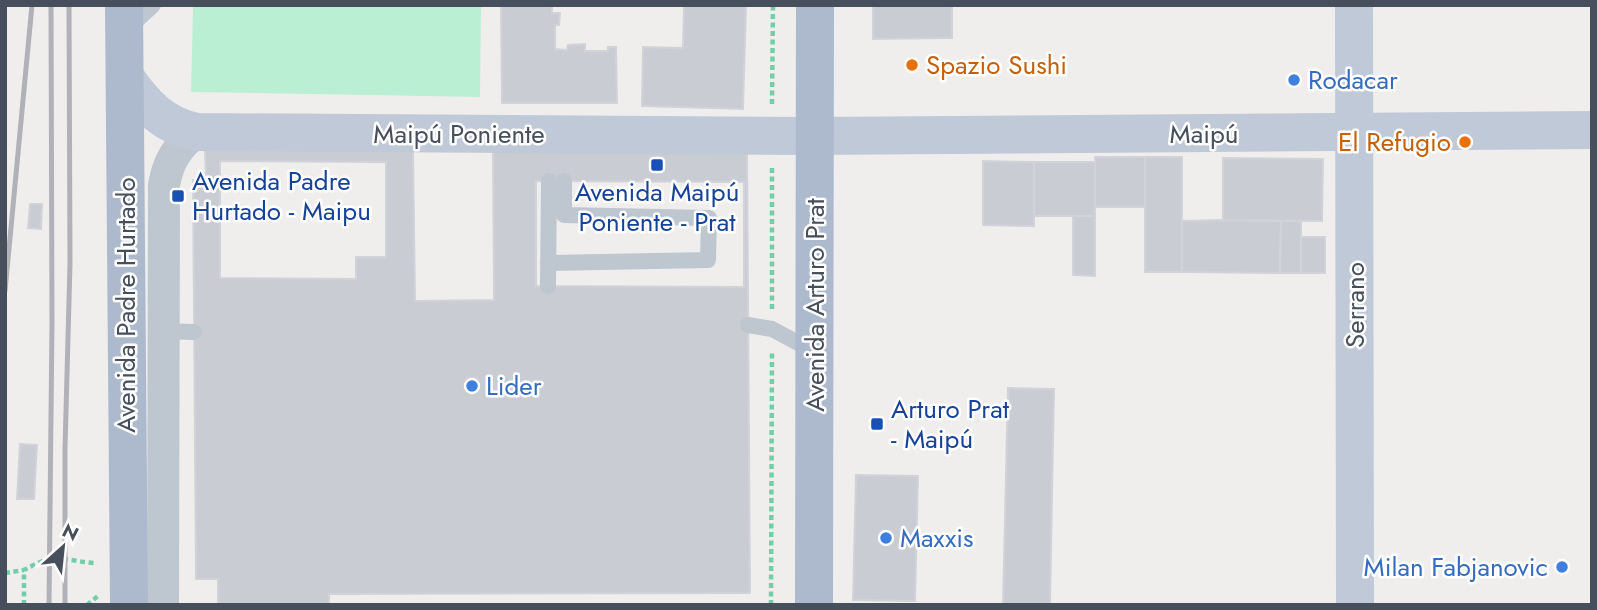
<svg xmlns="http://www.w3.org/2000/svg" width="1597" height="610" font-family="Jost,sans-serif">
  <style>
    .green { fill: #bbefd4 }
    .building { fill: #caccd4; stroke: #d1d3d9; stroke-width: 2; fill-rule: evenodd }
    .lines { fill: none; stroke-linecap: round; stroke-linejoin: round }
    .path { stroke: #72ceaa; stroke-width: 4.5; stroke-dasharray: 5 3.5; stroke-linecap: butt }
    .lane { stroke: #bec6d0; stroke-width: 16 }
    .street { stroke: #bec6d0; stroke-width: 32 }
    .secondary { stroke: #c0c9d7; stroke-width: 38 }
    .primary { stroke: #adbacd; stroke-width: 38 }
    .rail { stroke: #b0b2b8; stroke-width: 5 }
    .food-dot { fill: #e8710a; stroke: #fff; stroke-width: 2.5 }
    .shop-dot { fill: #3f7fe0; stroke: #fff; stroke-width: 2.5 }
    .transit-dot { fill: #1a4fb4; stroke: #fff; stroke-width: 2.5 }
    .labels { text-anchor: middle; stroke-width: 5; stroke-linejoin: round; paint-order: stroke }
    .food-label { font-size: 26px; fill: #c56008; stroke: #fff; text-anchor: start }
    .shop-label { font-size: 26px; fill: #366cbe; stroke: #fff; text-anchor: start }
    .street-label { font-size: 26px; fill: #464f5b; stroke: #fff }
    .transit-label { font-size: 26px; fill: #164399; stroke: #fff; text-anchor: start }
  </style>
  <rect width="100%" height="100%" fill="#f0eeed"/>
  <polygon class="green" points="193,5 481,5 480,97 191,92"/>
  <g class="building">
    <polygon points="501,5 552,5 552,13 560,13 559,25 555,25 555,49 567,50 568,45 585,44 585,51 608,51 608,47 616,47 617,103 502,103"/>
    <polygon points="684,5 746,5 743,109 642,106 643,47 683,48"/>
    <polygon points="873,5 952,5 952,38 873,39"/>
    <path d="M747,148L750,593L329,594V605H218V579H196L193,180H206L205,150H413L415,301L494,300L493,149ZM220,161L386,162V257H356V279L220,278ZM536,181L744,182V287L536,286Z"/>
    <rect x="1095" y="157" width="50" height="50"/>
    <rect x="1145" y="157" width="37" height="115"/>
    <polygon points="1223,158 1323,159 1322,221 1223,220"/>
    <polygon points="983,161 1034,162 1034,226 983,225"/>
    <rect x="1034" y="162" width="61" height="54"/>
    <polygon points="30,204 42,204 41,229 28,228"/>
    <polygon points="1073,216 1095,216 1095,276 1073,275"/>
    <polygon points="1223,220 1281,221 1280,273 1182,272 1182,221"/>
    <polygon points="1281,221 1301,221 1301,273 1280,273"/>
    <rect x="1301" y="237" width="24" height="36"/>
    <polygon points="1008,388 1054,389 1050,605 1003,605"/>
    <polygon points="20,444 37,445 34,499 17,499"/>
    <polygon points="856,475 918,476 915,601 853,600"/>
  </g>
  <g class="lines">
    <g class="path">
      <polyline points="772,104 773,5"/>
      <polyline points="772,168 772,310"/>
      <polyline points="5,573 24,570"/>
      <path d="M24,605V570C32,566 42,560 51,559C63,557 82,563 97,563"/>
      <polyline points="87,605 98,596"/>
      <polyline points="771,605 772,350"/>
    </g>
    <g class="lane">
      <polyline points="127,29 153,5"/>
      <polyline points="548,263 708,260 709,218 564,215 564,181"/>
      <polyline points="548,286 549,181"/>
      <polyline points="748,325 772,329 813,351"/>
      <polyline points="165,331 194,332"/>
    </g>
    <path class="street" d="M163,605L164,185C168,162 177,146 197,132"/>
    <g class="secondary">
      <polyline points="1354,5 1355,605"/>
      <path d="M125,77C144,104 163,126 197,132L815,136L1592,130"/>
    </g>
    <g class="primary">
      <polyline points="124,5 129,605"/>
      <polyline points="814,605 815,5"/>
    </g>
    <g class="rail">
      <polyline points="5,291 32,5"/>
      <polyline points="49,605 52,322 51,5"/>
      <polyline points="65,605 65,448 70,264 69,5"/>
    </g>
  </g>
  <g class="food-dot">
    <circle cx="912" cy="65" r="7"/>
    <circle cx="1465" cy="142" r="7"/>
  </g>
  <g class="shop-dot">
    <circle cx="1294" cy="80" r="7"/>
    <circle cx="472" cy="386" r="7"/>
    <circle cx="886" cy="538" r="7"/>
    <circle cx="1562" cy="567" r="7"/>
  </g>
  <g class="transit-dot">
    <rect x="650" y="158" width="14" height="14" rx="3.5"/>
    <rect x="171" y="189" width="14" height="14" rx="3.5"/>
    <rect x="870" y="417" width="14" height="14" rx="3.5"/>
  </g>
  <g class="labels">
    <g class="food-label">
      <text x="926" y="74">Spazio Sushi</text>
      <text x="1451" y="151" text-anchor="end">El Refugio</text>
    </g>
    <g class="shop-label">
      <text x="1308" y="89">Rodacar</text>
      <text x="486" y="395">Lider</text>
      <text x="900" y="547">Maxxis</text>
      <text x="1548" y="576" text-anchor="end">Milan Fabjanovic</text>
    </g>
    <g class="street-label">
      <text x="459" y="143">Maipú Poniente</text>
      <text x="1204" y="143">Maipú</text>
      <text transform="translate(126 305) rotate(-90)" y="9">Avenida Padre Hurtado</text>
      <text transform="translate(815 305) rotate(-90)" y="9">Avenida Arturo Prat</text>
      <text transform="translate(1355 305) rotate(-90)" y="9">Serrano</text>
    </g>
    <g class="transit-label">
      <text x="192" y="190">Avenida Padre<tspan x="192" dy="30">Hurtado - Maipu</tspan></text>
      <text x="657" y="201" text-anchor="middle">Avenida Maipú<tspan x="657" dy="30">Poniente - Prat</tspan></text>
      <text x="891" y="418">Arturo Prat<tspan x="891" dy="30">- Maipú</tspan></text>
    </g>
  </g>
  <rect width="1597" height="610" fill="none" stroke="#464f5b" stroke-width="14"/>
  <g transform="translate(63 547) rotate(27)" stroke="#ffffff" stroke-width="5" paint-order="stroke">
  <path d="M0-5L12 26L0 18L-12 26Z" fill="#464f5b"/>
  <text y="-10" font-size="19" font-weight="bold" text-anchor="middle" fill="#464f5b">N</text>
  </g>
</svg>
